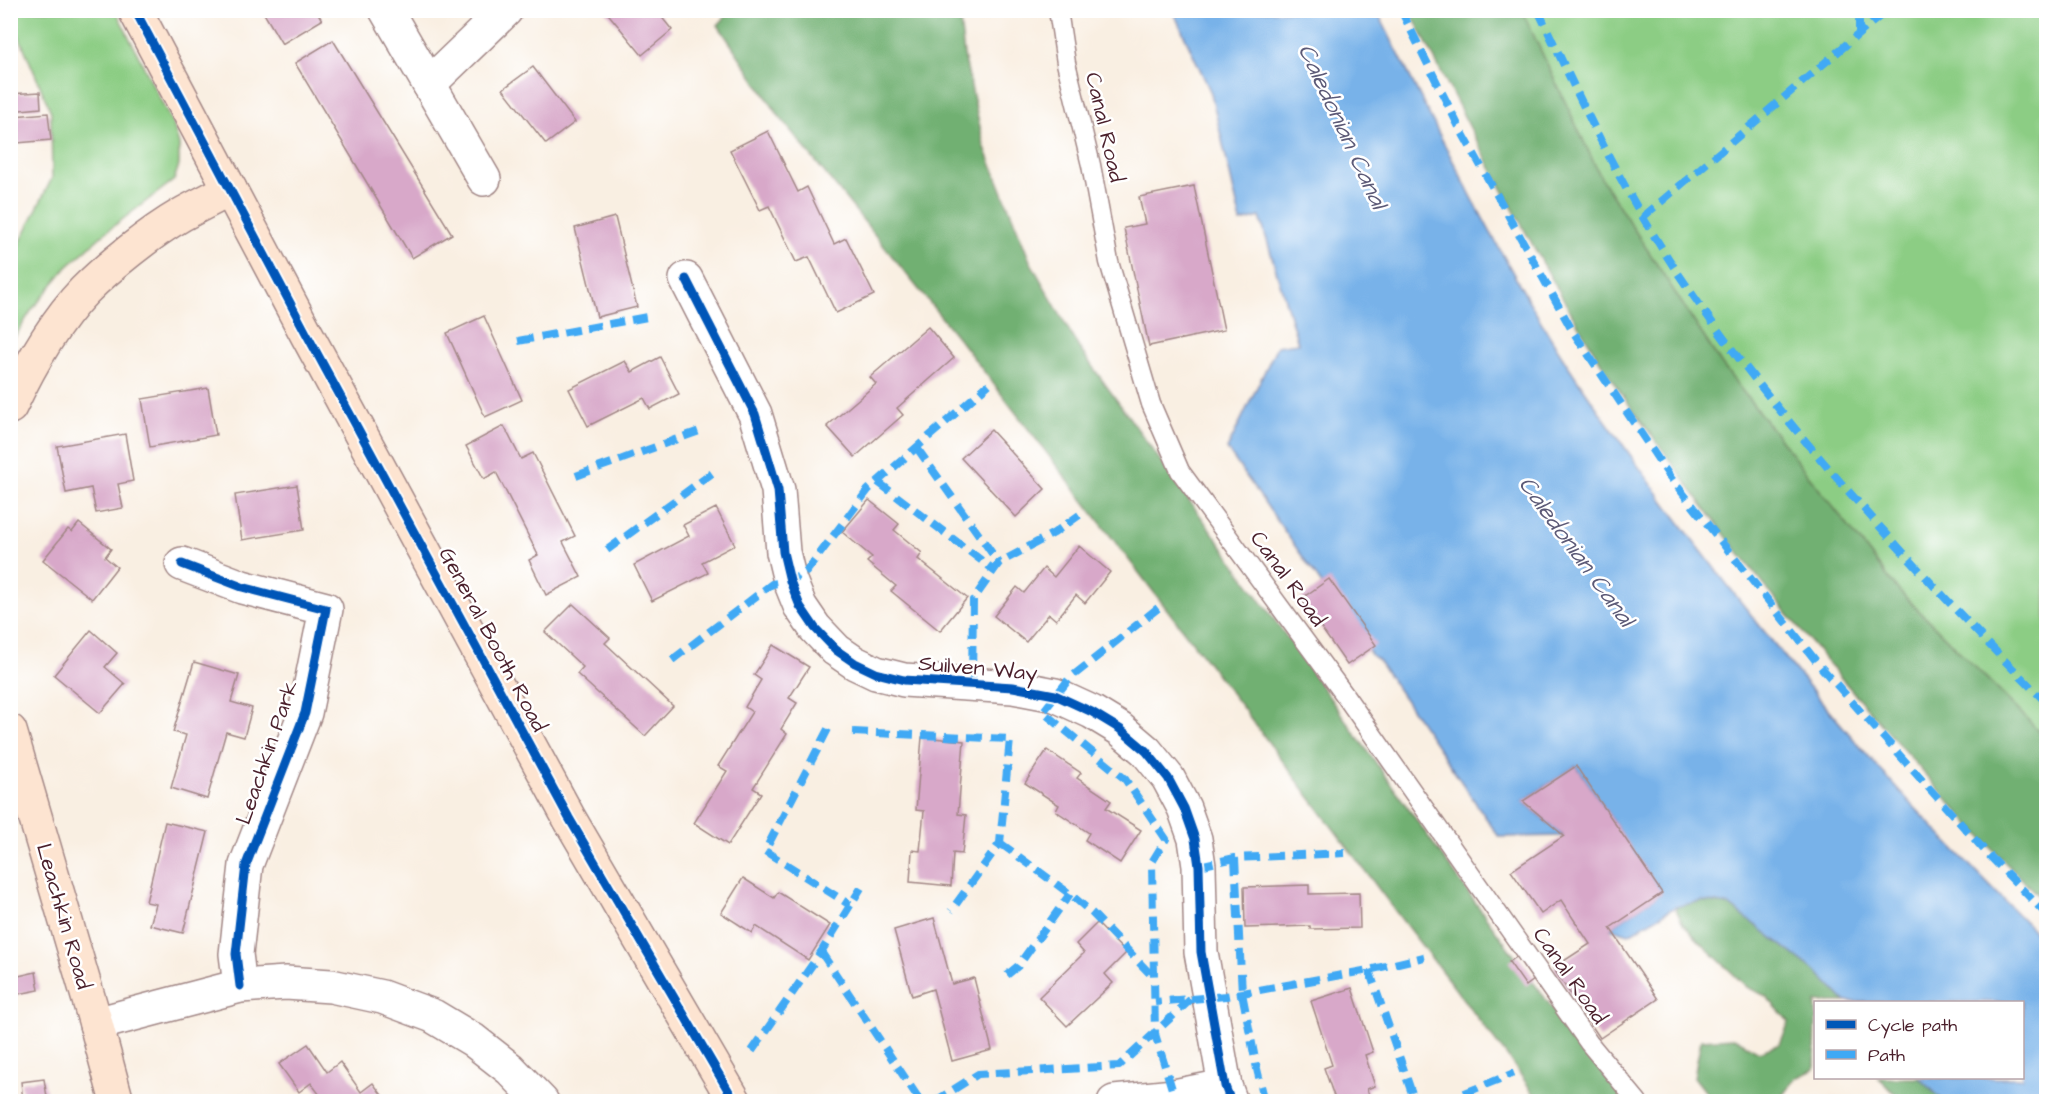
<svg xmlns="http://www.w3.org/2000/svg" width="2057" height="1112" font-family="'Architects Daughter',sans-serif">
  <style>
    .green { fill: #8ccd84; stroke: #6b7658; stroke-width: 1.5 }
    .forest { fill: #71b072; stroke: #5e684e; stroke-width: 1.5 }
    .water { fill: #78b2e9; stroke: #61688a; stroke-width: 1.5 }
    .building { fill: #d8a8c9 }
    .lines { fill: none; stroke-linecap: round; stroke-linejoin: round }
    .lane-casing { stroke: #a28786; stroke-width: 21 }
    .street-casing { stroke: #a28786; stroke-width: 36 }
    .secondary-casing { stroke: #a28786; stroke-width: 36 }
    .lane { stroke: #fff; stroke-width: 18 }
    .street { stroke: #fff; stroke-width: 33 }
    .secondary { stroke: #fde4d1; stroke-width: 33 }
    .quiet { stroke: #3fa9f5; stroke-width: 8; stroke-dasharray: 15 8; stroke-linecap: butt }
    .cycleway-casing { stroke: #fff; stroke-width: 13 }
    .cycleway { stroke: #0057b8; stroke-width: 9 }
    .labels { text-anchor: middle; stroke-width: 5; stroke-linejoin: round; paint-order: stroke }
    .street-label { font-size: 22px; fill: #4a1f2b; stroke: #fff }
    .water-label { font-size: 24px; font-style: italic; fill: #5c5a77; stroke: #fff }
  </style>
  <rect width="100%" height="100%" fill="#fff"/>
  <filter id="ink" filterUnits="userSpaceOnUse"><feTurbulence type="fractalNoise" baseFrequency=".0167" numOctaves="2"/><feDisplacementMap in="SourceGraphic" scale="12" xChannelSelector="R" yChannelSelector="G"/><feConvolveMatrix kernelMatrix="1 2 1 2 8 2 1 2 1" color-interpolation-filters="sRGB"/></filter>
  <filter id="wash" filterUnits="userSpaceOnUse"><feTurbulence type="fractalNoise" baseFrequency=".008" numOctaves="4" result="noise"/><feDisplacementMap in="SourceGraphic" scale="24" xChannelSelector="R" yChannelSelector="G"/><feGaussianBlur stdDeviation="1.35" result="paint"/><feColorMatrix in="noise" values="0 0 0 0 0 0 0 0 0 0 0 0 0 0 0 0 0 1.4 0 .05"/><feComposite in="paint" operator="in"/></filter>
  <g filter="url(#wash)">
    <rect width="100%" height="100%" fill="#f9efe2"/>
    <g class="green">
      <polygon points="11,10 116,11 174,127 179,145 179,165 174,180 106,232 67,267 31,311 11,343 11,261 52,178 51,112 11,17"/>
      <polygon points="1522,11 2046,11 2046,738 1898,590 1722,365 1602,180"/>
    </g>
    <g class="forest">
      <polygon points="731,11 959,11 964,55 984,145 1030,261 1079,348 1225,550 1464,887 1583,1050 1627,1101 1539,1101 1510,1060 1399,916 1236,699 962,343 779,116 718,25"/>
      <path d="M1410,11H1522L1602,180L1722,365L1898,590L2046,738V903C1982,842 1925,774 1867,708C1796,627 1729,544 1667,456C1644,425 1620,394 1600,361C1531,248 1470,129 1410,11Z"/>
      <polygon points="1702,901 1729,905 1818,973 1846,1002 1816,1002 1815,1069 1796,1078 1778,1101 1713,1101 1694,1077 1701,1040 1734,1038 1759,1052 1780,1044 1789,1022 1766,996 1747,987 1701,943 1683,924 1675,907"/>
      <polygon points="1878,1078 1919,1078 1944,1101 1903,1101"/>
    </g>
    <path class="water" d="M1173,11H1377C1435,126 1492,243 1560,353C1591,402 1626,449 1660,496C1731,592 1806,686 1886,776C1937,833 1992,888 2046,943V1101H1944L1919,1078H2022V1002H1846L1818,973L1729,905L1702,901L1675,907L1629,934L1610,928L1661,893L1576,766L1523,801L1564,836L1499,837L1378,660L1372,656L1227,449L1277,346L1298,343L1260,217L1241,222L1211,93Z"/>
    <g id="blocks">
      <g class="building">
        <polygon points="262,10 316,10 322,20 282,44"/>
        <polygon points="605,10 656,10 672,30 642,55"/>
        <polygon points="333,40 452,234 412,258 295,63"/>
        <polygon points="533,67 575,122 546,144 503,89"/>
        <polygon points="40,92 41,108 10,111 10,94"/>
        <polygon points="48,113 51,140 17,143 14,116"/>
        <polygon points="768,131 798,192 807,187 834,244 846,238 874,295 836,313 809,257 796,262 769,206 760,210 730,150"/>
        <polygon points="1194,186 1224,330 1149,346 1124,228 1145,224 1139,197"/>
        <polygon points="615,217 637,307 597,317 575,228"/>
        <polygon points="484,316 522,400 485,417 447,333"/>
        <polygon points="928,327 954,358 897,408 903,415 855,457 827,426 876,384 870,377"/>
        <polygon points="660,357 679,394 650,409 644,398 588,426 569,389 625,361 632,372"/>
        <polygon points="208,388 216,435 150,447 142,399"/>
        <polygon points="504,426 521,459 533,453 575,536 563,542 581,577 546,595 529,560 538,555 496,472 484,479 466,446"/>
        <polygon points="991,430 1045,489 1016,517 961,458"/>
        <polygon points="125,434 133,481 118,484 123,508 96,513 91,488 66,493 57,446"/>
        <polygon points="297,485 304,530 242,540 235,495"/>
        <polygon points="869,500 899,524 894,530 922,553 918,559 967,598 940,631 891,591 896,586 867,562 872,557 842,532"/>
        <polygon points="716,508 735,545 702,562 708,573 652,601 634,565 689,536 683,525"/>
        <polygon points="79,523 111,549 105,557 117,567 92,599 43,560 68,529 72,532"/>
        <polygon points="1079,546 1110,572 1085,603 1076,595 1056,620 1049,614 1026,642 994,616 1017,587 1024,593 1044,568 1054,577"/>
        <polygon points="1329,579 1376,645 1347,665 1301,599"/>
        <polygon points="573,604 610,638 605,643 673,706 645,736 577,674 583,667 545,632"/>
        <polygon points="91,630 117,653 105,667 125,684 100,713 54,675"/>
        <polygon points="773,645 809,667 789,698 797,703 781,729 787,734 753,788 761,793 728,845 694,823 727,771 718,766 752,712 745,707 761,680 754,675"/>
        <polygon points="194,662 239,675 231,702 252,708 244,737 226,732 207,799 171,788 186,735 173,732"/>
        <polygon points="922,737 964,741 958,814 966,815 962,854 953,853 951,886 910,882 912,850 920,851 924,811 916,810"/>
        <polygon points="1047,750 1081,773 1077,778 1111,801 1106,808 1141,830 1120,863 1085,840 1089,833 1056,811 1059,805 1025,783"/>
        <polygon points="1576,766 1662,893 1610,928 1658,999 1600,1038 1553,968 1590,944 1561,900 1541,914 1511,871 1564,836 1523,801"/>
        <polygon points="165,822 208,832 183,933 150,925 156,904 146,902"/>
        <polygon points="743,878 774,898 778,892 830,925 808,960 756,926 752,933 721,913"/>
        <polygon points="1309,885 1309,894 1359,893 1360,928 1310,929 1310,926 1245,928 1244,887"/>
        <polygon points="934,918 952,984 974,978 992,1050 952,1061 933,989 912,996 894,930"/>
        <polygon points="1097,923 1126,953 1105,974 1113,983 1067,1026 1039,997 1084,953 1076,944"/>
        <polygon points="1518,956 1535,979 1526,986 1509,962"/>
        <polygon points="36,972 39,990 13,995 10,978"/>
        <polygon points="1352,988 1373,1052 1365,1055 1375,1086 1367,1089 1371,1102 1329,1102 1335,1099 1324,1068 1332,1065 1311,1001"/>
        <polygon points="308,1044 327,1072 340,1062 361,1092 373,1083 387,1102 325,1102 311,1083 299,1092 279,1064"/>
        <polygon points="44,1079 47,1097 23,1101 21,1082"/>
      </g>
    </g>
  </g>
  <g filter="url(#ink)">
    <use href="#blocks" fill-opacity="0" stroke="#a28786" stroke-width="1.5"/>
    <g class="lines">
      <g class="lane-casing">
        <polyline id="lane" points="1058,10 1066,63 1091,165 1109,262 1151,404 1180,471 1344,694 1589,1043 1638,1102"/>
      </g>
      <g class="street-casing">
        <g id="street">
          <polyline points="386,10 484,179"/>
          <polyline points="429,84 506,10"/>
          <polyline points="686,279 755,414 778,490 783,552 790,581 800,606 815,628 836,650 855,663 876,673 904,680 1013,687 1055,695 1092,712 1120,729 1146,751 1168,778 1184,808 1195,839 1199,866 1201,952 1225,1086 1231,1102"/>
          <polyline points="182,564 242,587 326,609 305,713 246,865 236,954 240,986"/>
          <polyline points="96,1024 240,986 286,983 331,986 382,997 433,1016 473,1040 510,1069 542,1102"/>
          <polyline points="1114,1102 1174,1096 1225,1086"/>
        </g>
      </g>
      <g class="secondary-casing">
        <g id="secondary">
          <polyline points="135,10 306,333 569,818 735,1102"/>
          <path d="M10,407C28,369 54,322 84,291C109,266 150,233 181,215C197,206 214,198 230,189"/>
          <polyline points="10,731 96,1024 117,1102"/>
        </g>
      </g>
      <use href="#lane" class="lane"/>
      <use href="#street" class="street"/>
      <use href="#secondary" class="secondary"/>
      <g class="quiet">
        <polyline points="1401,10 1458,125 1572,330 1670,477 1820,666 1986,852 2046,914"/>
        <path d="M1538,10C1571,80 1603,150 1642,216C1699,312 1769,400 1842,484C1908,559 1975,632 2046,702"/>
        <polyline points="1859,35 1859,10"/>
        <polyline points="1643,217 1887,10"/>
        <polyline points="518,341 647,317"/>
        <polyline points="917,448 999,563"/>
        <polyline points="576,476 702,430"/>
        <polyline points="878,482 994,570"/>
        <polyline points="607,550 715,471"/>
        <polyline points="1158,608 1069,679 1043,712 1125,779 1166,839 1152,862 1155,1034 1176,1102"/>
        <polyline points="672,660 772,584 790,581 806,572 868,490 989,384"/>
        <polyline points="972,683 973,600 999,563 1054,533 1085,511"/>
        <polyline points="828,729 765,851 850,905"/>
        <polyline points="853,732 1010,739 1000,843 951,911"/>
        <polyline points="1000,843 1070,894 1092,913 1155,979"/>
        <polyline points="1235,858 1242,993 1257,1069 1265,1102"/>
        <polyline points="1199,866 1235,858 1345,853"/>
        <polyline points="821,952 921,1102"/>
        <polyline points="1369,970 1415,1102"/>
        <polyline points="1007,975 1018,966 1070,894"/>
        <polyline points="1191,999 1226,996 1369,970 1424,957"/>
        <polyline points="752,1051 821,952 861,888"/>
        <polyline points="934,1102 978,1074 1119,1066 1191,999 1155,1002"/>
        <polyline points="1443,1102 1514,1073"/>
      </g>
      <g class="cycleway-casing">
        <g id="cycleway">
          <polyline points="135,10 306,333 569,818 735,1102"/>
          <polyline points="686,279 755,414 778,490 783,552 790,581 800,606 815,628 836,650 855,663 876,673 904,680 1013,687 1055,695 1092,712 1120,729 1146,751 1168,778 1184,808 1195,839 1199,866 1201,952 1225,1086 1231,1102"/>
          <polyline points="182,564 242,587 326,609 305,713 246,865 236,954 240,986"/>
        </g>
      </g>
      <use href="#cycleway" class="cycleway"/>
    </g>
  </g>
  <g class="labels">
    <g class="street-label">
      <text transform="translate(1106 127) rotate(77)" y="8">Canal Road</text>
      <text transform="translate(1289 578) rotate(54)" y="8">Canal Road</text>
      <text transform="translate(494 639) rotate(62)" y="8">General Booth Road</text>
      <text transform="translate(978 667) rotate(5)" y="8">Suilven Way</text>
      <text transform="translate(266 752) rotate(-71)" y="8">Leachkin Park</text>
      <text transform="translate(65 916) rotate(74)" y="8">Leachkin Road</text>
      <text transform="translate(1571 975) rotate(55)" y="8">Canal Road</text>
    </g>
    <g class="water-label">
      <text transform="translate(1343 126) rotate(65)" y="8">Caledonian Canal</text>
      <text transform="translate(1577 551) rotate(54)" y="8">Caledonian Canal</text>
    </g>
  </g>
  <rect width="2057" height="1112" fill="none" stroke="#fff" stroke-width="36"/>
  <rect x="1814" y="1001" width="210" height="78" fill="#ffffff" stroke="#b7a5aa" stroke-width="1.5"/>
  <rect x="1826" y="1020" width="30" height="9" fill="#0057b8" stroke="#b7a5aa" stroke-width="1.5"/>
  <text x="1868" y="1031" font-size="18" fill="#4a1f2b">Cycle path</text>
  <rect x="1826" y="1050" width="30" height="9" fill="#3fa9f5" stroke="#b7a5aa" stroke-width="1.5"/>
  <text x="1868" y="1061" font-size="18" fill="#4a1f2b">Path</text>
</svg>
